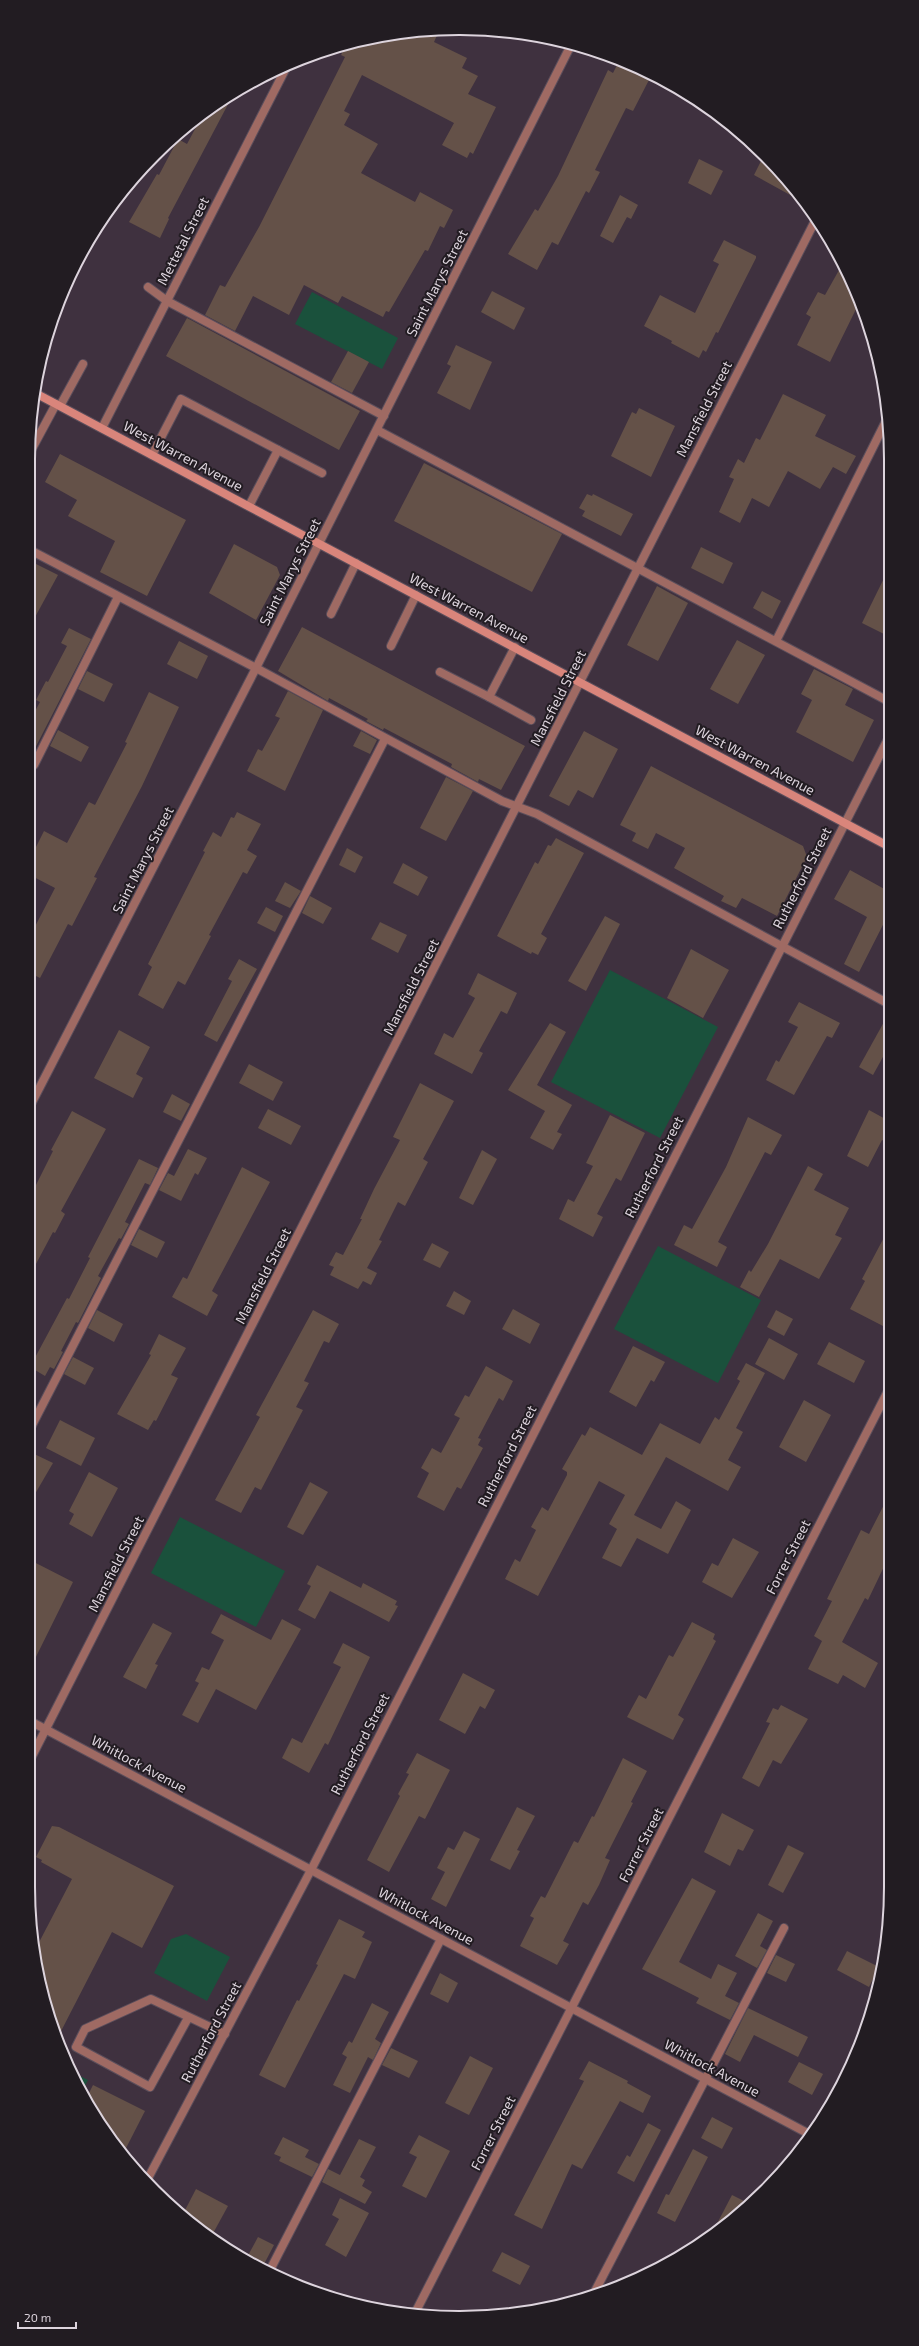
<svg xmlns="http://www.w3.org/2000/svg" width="919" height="2346" font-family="'Exo 2',sans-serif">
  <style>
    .green { fill: #1a513c }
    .building { fill: #645148 }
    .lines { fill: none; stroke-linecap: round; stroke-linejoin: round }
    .service-casing { stroke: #5b4e5b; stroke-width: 10 }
    .minor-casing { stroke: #5b4e5b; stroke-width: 10 }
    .secondary-casing { stroke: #5b4e5b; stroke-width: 10 }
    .service { stroke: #9f6a63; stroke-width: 8 }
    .minor { stroke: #9f6a63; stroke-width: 8 }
    .secondary { stroke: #d9857b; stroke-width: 8 }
    .labels { text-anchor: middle; stroke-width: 4; stroke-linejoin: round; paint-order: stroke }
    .street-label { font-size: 14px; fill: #ddd4dd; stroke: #221c22 }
    .rim { fill: none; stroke: #ddd4dd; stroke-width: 2 }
  </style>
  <rect width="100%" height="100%" fill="#3f313f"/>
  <g class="green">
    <polygon points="312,292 398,338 382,369 295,324"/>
    <polygon points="610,970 718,1027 660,1138 551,1082"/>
    <polygon points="658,1246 761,1300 718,1383 614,1329"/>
    <polygon points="180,1517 285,1571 256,1627 151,1573"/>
    <polygon points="186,1934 230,1957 207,2001 154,1973 171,1939"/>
    <polygon points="72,2072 88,2080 81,2093"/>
  </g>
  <g class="building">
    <polygon points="439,31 434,42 467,58 462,68 478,76 468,94 496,107 473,154 470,152 467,158 442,145 454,123 362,75 344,111 350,114 344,125 378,144 361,173 415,202 420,192 453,210 444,228 440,226 428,251 425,250 389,312 386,311 383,317 342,296 338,303 304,285 289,315 253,296 235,331 205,315 220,285 225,287 259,227 345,57 341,55 346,45 403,32"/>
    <polygon points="619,61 642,69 640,73 650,78 633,111 626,108 595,170 600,172 589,193 586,191 558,245 552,242 537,270 508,254 535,209 538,211 558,176 608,70 613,73"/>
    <polygon points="234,93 168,218 169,219 160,238 129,222 157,174 159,175 178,139 187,144 202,116"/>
    <polygon points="763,157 784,175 801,201 754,175"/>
    <polygon points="699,159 723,171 711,195 688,183"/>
    <polygon points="620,195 638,205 631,219 627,217 613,243 600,236"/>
    <polygon points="724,240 756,256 756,258 718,333 716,332 706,352 703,350 699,358 671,343 672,341 644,326 660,295 695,313 719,264 713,261"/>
    <polygon points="843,263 860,301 830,362 797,345 811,317 806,314 818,292 825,295"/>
    <polygon points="492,291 525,308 514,330 481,312"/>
    <polygon points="187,318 360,411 339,450 166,356"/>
    <polygon points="456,345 492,362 470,410 437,393 451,366 447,364"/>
    <polygon points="348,351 369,362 352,393 331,382"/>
    <polygon points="783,394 826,415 815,436 856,456 846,474 833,467 820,489 788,471 769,507 752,498 740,523 719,512 734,479 729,477 738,459 744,463 756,438 760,440"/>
    <polygon points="639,408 675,426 651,477 611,456 632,412 636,414"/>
    <polygon points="60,454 186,520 147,596 100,572 115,541 68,516 77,500 45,482"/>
    <polygon points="424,463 562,534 532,592 394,521"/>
    <polygon points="587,494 592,496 593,494 633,514 621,536 582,516 585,511 579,508"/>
    <polygon points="234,544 277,567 280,575 256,620 209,593"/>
    <polygon points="701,547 733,563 723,584 691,568"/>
    <polygon points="28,560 58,575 28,630"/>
    <polygon points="888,570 888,636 862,623"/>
    <polygon points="657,586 688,603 658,661 627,645"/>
    <polygon points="762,591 781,601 772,619 753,608"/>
    <polygon points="302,627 525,746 501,790 479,779 478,782 451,767 452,764 384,728 383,730 366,721 368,719 329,698 328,701 278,671"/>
    <polygon points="69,628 91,639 28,762 28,724 40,702 36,700 46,681 48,682 67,646 61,643"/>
    <polygon points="737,640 765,655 738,704 710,689"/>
    <polygon points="179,641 208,656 197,679 167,664"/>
    <polygon points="814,669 853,689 845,705 874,720 853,762 796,732 812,700 801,694"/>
    <polygon points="87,671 113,684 104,702 78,689"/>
    <polygon points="288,691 323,710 285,791 247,771 258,749 262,751 280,718 275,716"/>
    <polygon points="149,692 179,707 142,786 94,877 97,878 72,926 68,924 40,978 28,972 28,940 55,888 28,874 28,863 44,831 67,843 89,802 95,805 127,743 125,742"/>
    <polygon points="58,730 89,747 81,762 50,746"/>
    <polygon points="361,731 377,740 370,754 353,746"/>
    <polygon points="584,731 618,749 593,798 578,790 569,806 549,796"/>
    <polygon points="651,766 803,846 807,857 777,916 742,898 736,908 721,901 724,896 674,868 685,848 656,833 648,849 632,841 636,833 620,825"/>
    <polygon points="446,777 473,791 446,841 420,828"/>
    <polygon points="237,812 261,824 247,850 257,856 247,874 243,872 209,935 211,936 185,985 178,981 163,1009 138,995 152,967 148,964 205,852 203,851 213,832 221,837 231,817 234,818"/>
    <polygon points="556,838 584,853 541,934 547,938 538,955 532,952 531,954 497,936 535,862 538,864 548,845 551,846"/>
    <polygon points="347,848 363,857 355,873 339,865"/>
    <polygon points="403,863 428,877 418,896 393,883"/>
    <polygon points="850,870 888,891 889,913 859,972 844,964 867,917 834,899"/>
    <polygon points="285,882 301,891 290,908 275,901"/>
    <polygon points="310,896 332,908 323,924 302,913"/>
    <polygon points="266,907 283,916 275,932 257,923"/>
    <polygon points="605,916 620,924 586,991 568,981"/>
    <polygon points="380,922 407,935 398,953 371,939"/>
    <polygon points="691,949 729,970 703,1018 667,998"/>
    <polygon points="239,959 257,969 217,1042 204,1035 232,981 228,979"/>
    <polygon points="478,973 517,993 507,1014 501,1011 479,1051 483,1053 472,1074 434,1054 444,1033 453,1038 475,998 468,994"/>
    <polygon points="799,1002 840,1023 832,1038 827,1036 794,1095 766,1080 776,1060 779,1062 798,1027 788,1022"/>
    <polygon points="889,1013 889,1046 873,1075 859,1067"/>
    <polygon points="550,1023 566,1032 537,1085 572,1105 557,1132 562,1134 553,1150 530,1138 545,1111 508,1090"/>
    <polygon points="119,1030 150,1047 136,1074 143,1078 133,1098 94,1078"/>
    <polygon points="249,1064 283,1082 273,1101 239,1083"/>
    <polygon points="420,1083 454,1101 423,1159 428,1162 405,1206 398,1202 379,1240 382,1241 367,1268 377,1273 371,1285 363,1281 358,1289 330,1275 334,1267 329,1265 336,1252 343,1255 362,1219 360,1219 374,1189 400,1140 393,1137"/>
    <polygon points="172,1094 190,1104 181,1121 163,1112"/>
    <polygon points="268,1109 301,1126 291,1145 258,1128"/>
    <polygon points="869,1110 889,1121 889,1143 882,1140 868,1167 847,1156"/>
    <polygon points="72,1111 106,1129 61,1211 65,1214 55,1233 53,1232 28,1279 28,1201 53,1151 51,1150"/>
    <polygon points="610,1115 645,1133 621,1181 616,1178 597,1214 603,1217 593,1237 559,1219 568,1199 574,1202 593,1166 586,1163"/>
    <polygon points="748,1117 782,1135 771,1155 765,1152 718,1242 727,1247 717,1267 674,1245 684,1225 692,1229 726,1167"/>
    <polygon points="188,1149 207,1158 198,1175 195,1173 181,1201 159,1190 168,1173 174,1176"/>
    <polygon points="482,1150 497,1159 473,1205 459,1198"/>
    <polygon points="139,1159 158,1168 150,1185 145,1183 125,1222 129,1224 121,1239 119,1238 98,1276 101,1278 78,1323 76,1322 61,1351 63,1352 54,1369 50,1367 45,1376 30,1367 67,1298 69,1299 90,1258 88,1257"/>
    <polygon points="808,1166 823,1174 814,1190 849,1208 835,1235 842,1238 819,1279 780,1259 759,1297 740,1287 749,1270 751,1272 768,1244"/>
    <polygon points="242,1167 270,1182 212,1291 218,1295 207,1316 172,1297 183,1277 187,1279"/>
    <polygon points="889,1228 890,1313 883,1326 850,1309 865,1281 862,1279"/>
    <polygon points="139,1229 165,1242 157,1258 131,1245"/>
    <polygon points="432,1243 449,1252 440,1268 423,1260"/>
    <polygon points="454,1291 471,1301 464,1315 446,1306"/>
    <polygon points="513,1309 540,1324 530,1344 502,1329"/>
    <polygon points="97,1310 123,1324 114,1342 88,1328"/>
    <polygon points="313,1310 339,1324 329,1343 324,1341 304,1381 309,1383 296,1407 303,1410 261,1490 255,1487 241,1513 215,1500 260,1417 256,1415"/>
    <polygon points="776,1310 793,1319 784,1336 767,1327"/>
    <polygon points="159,1334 186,1348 171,1375 178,1378 156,1421 154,1420 148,1430 117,1414 151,1355 149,1354"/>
    <polygon points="769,1338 798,1354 784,1380 755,1364"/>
    <polygon points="829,1342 865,1361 854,1383 817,1364"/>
    <polygon points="633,1346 665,1362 654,1382 651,1380 636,1407 609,1392"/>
    <polygon points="73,1357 94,1368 85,1385 64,1374"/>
    <polygon points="746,1363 765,1373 736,1428 743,1432 728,1460 741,1467 728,1491 666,1457 634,1515 661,1529 676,1501 691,1510 668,1554 637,1538 621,1567 602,1558 617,1529 609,1524 625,1495 599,1481 538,1596 505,1579 515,1559 520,1562 536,1530 531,1527 542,1507 548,1511 567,1475 567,1472 562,1469 582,1434 585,1436 590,1427 642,1455 660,1423 700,1444 715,1417 719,1420 740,1381 737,1379"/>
    <polygon points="486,1366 513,1381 503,1401 499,1398 478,1438 481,1439 478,1445 483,1448 461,1489 457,1487 444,1511 417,1497 429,1473 421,1468 432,1448 441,1453 460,1418 454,1415 465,1395 469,1397"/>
    <polygon points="804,1400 831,1415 806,1462 779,1447"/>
    <polygon points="60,1420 95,1438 81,1466 46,1448"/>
    <polygon points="28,1451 53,1463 28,1506"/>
    <polygon points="89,1472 118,1488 92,1537 69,1524 74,1514 69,1511"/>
    <polygon points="310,1482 328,1492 303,1535 287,1527"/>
    <polygon points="890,1493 890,1554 868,1600 865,1598 842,1642 878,1663 865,1688 843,1675 838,1684 808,1669 822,1641 814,1636 832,1601 827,1599 861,1530 869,1534"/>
    <polygon points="733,1538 759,1552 732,1598 702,1582 712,1563 718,1566"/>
    <polygon points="28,1559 73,1582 28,1673 28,1604 36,1588 28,1584"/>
    <polygon points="317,1565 361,1588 363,1583 397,1601 395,1605 398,1606 389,1622 330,1591 315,1619 298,1610 311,1586 307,1584"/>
    <polygon points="221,1614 271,1640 282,1619 301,1629 256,1710 216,1689 198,1723 182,1715 199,1683 195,1681 202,1667 209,1670 224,1640 211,1633"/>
    <polygon points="692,1622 715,1634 713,1639 716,1641 678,1715 684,1719 673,1740 627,1717 639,1695 646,1699 669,1655 673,1657"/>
    <polygon points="153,1623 172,1633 155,1664 158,1665 146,1689 123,1677"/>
    <polygon points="343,1643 370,1657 328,1745 325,1743 309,1773 282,1758 292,1738 302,1743 341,1667 333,1663"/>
    <polygon points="463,1673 495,1690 485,1709 480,1706 465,1734 439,1720"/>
    <polygon points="781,1705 808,1719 781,1764 773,1760 759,1787 742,1778 770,1723 766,1722 773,1708 778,1710"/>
    <polygon points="417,1753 450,1770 425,1819 419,1816 389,1872 367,1860 400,1796 398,1794 409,1774 406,1773"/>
    <polygon points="623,1758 647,1771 631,1802 633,1803 605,1858 610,1860 599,1885 588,1905 583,1902 563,1941 569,1944 557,1965 520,1946 534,1918 530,1916 541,1896 545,1898 574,1841 578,1843 592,1816 594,1817"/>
    <polygon points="517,1807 535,1816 517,1850 520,1851 510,1870 490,1860"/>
    <polygon points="722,1813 754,1830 743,1851 738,1849 730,1866 704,1852"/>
    <polygon points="52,1826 59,1827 174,1886 142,1948 112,1932 57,2039 51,2025 36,1970 34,1952 72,1879 41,1862 42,1860 36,1857"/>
    <polygon points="464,1831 480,1839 446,1907 431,1899 445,1872 437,1868 448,1847 454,1850"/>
    <polygon points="788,1845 804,1853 783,1893 768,1885"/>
    <polygon points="692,1878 716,1891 679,1962 711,1979 718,1964 737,1973 725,1996 739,2003 730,2020 696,2003 699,1998 642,1969"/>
    <polygon points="758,1913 773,1921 760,1946 767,1950 757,1968 735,1956"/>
    <polygon points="339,1919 365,1932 362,1937 372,1942 355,1979 344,1974 285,2088 259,2075 297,2000 299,2001 318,1965 316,1964"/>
    <polygon points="847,1951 879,1967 869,1987 837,1970"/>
    <polygon points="776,1955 795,1964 786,1982 767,1973"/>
    <polygon points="440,1973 458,1983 448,2003 430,1994"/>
    <polygon points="372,2003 389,2012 375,2039 381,2043 373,2060 368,2057 350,2093 333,2085 347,2057 342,2054 349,2041 352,2043"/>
    <polygon points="748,2008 808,2037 798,2057 754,2035 740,2062 725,2054"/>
    <polygon points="391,2048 418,2061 409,2078 382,2065"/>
    <polygon points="470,2056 493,2068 469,2115 445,2103"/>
    <polygon points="589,2061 628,2081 627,2083 651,2096 643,2113 620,2101 582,2169 572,2164 542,2229 514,2215 584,2081 579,2079"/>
    <polygon points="799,2062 823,2074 812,2095 788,2082"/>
    <polygon points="93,2085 145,2111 123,2154 85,2101"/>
    <polygon points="712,2117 733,2128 722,2149 701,2138"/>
    <polygon points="648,2123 661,2130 634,2182 617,2173 627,2155 630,2157"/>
    <polygon points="419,2135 450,2151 426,2198 402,2186 417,2157 409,2153"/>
    <polygon points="283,2137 309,2150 305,2157 319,2164 312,2177 279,2161 281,2157 274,2154"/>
    <polygon points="359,2139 376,2147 360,2177 365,2180 362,2186 372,2192 365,2204 322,2182 328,2169 340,2175"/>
    <polygon points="693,2149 708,2157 675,2222 657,2213 666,2194 669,2195"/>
    <polygon points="196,2189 228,2206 211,2237 182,2216"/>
    <polygon points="732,2195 750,2204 710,2237"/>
    <polygon points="340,2198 369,2213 346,2257 325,2245 339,2219 332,2215"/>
    <polygon points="258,2237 274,2245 262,2268 245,2261"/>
    <polygon points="502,2252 530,2266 520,2285 492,2271"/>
  </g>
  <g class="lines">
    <g class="service-casing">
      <g id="service">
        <polyline points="148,287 167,301 384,416"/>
        <polyline points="42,353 46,345"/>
        <polyline points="60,406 83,364"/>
        <polyline points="377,430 888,701"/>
        <polyline points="278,450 322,473"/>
        <polyline points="152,455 181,399 278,450 249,506"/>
        <polyline points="28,549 256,668 502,801 537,814 889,1004"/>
        <polyline points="331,614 356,563"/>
        <polyline points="776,641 887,419"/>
        <polyline points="391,646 416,595"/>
        <polyline points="440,672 489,697 515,647"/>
        <polyline points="489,697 531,720"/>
        <polyline points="34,765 118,597"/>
        <polyline points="28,1433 385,739"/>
        <polyline points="188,2018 150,2087 76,2047 85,2029 151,1999 225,2034"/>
        <polyline points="269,2272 441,1939"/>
        <polyline points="593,2295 784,1928"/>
      </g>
    </g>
    <g class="minor-casing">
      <g id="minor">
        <polyline points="102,428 287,66"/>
        <polyline points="28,456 56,404"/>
        <polyline points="28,1110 256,668 572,43"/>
        <polyline points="28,1720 811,2135"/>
        <polyline points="28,1764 815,221"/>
        <polyline points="146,2182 311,1870 888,739"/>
        <polyline points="414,2315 890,1387"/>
      </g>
    </g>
    <g class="secondary-casing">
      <polyline id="secondary" points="37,394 888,846"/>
    </g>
    <use href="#service" class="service"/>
    <use href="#minor" class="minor"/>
    <use href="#secondary" class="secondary"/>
  </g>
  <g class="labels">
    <g class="street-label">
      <text transform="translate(183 241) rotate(-63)" y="5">Mettetal Street</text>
      <text transform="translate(437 283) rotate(-63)" y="5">Saint Marys Street</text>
      <text transform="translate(704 409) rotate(-63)" y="5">Mansfield Street</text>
      <text transform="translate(183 456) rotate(28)" y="5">West Warren Avenue</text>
      <text transform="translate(290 572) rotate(-63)" y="5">Saint Marys Street</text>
      <text transform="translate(469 608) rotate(28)" y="5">West Warren Avenue</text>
      <text transform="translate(558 698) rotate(-63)" y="5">Mansfield Street</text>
      <text transform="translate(755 760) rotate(28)" y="5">West Warren Avenue</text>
      <text transform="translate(143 860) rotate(-63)" y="5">Saint Marys Street</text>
      <text transform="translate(802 878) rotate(-63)" y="5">Rutherford Street</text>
      <text transform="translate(411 987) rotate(-63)" y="5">Mansfield Street</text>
      <text transform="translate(654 1167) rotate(-63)" y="5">Rutherford Street</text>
      <text transform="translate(263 1276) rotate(-63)" y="5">Mansfield Street</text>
      <text transform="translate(507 1456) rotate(-63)" y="5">Rutherford Street</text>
      <text transform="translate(788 1557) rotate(-63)" y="5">Forrer Street</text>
      <text transform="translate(116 1564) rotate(-63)" y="5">Mansfield Street</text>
      <text transform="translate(360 1744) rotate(-63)" y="5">Rutherford Street</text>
      <text transform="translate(139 1764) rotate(28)" y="5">Whitlock Avenue</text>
      <text transform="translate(641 1845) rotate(-63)" y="5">Forrer Street</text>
      <text transform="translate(426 1916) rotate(28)" y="5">Whitlock Avenue</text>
      <text transform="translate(211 2032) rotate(-62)" y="5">Rutherford Street</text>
      <text transform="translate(712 2068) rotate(28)" y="5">Whitlock Avenue</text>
      <text transform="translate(493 2133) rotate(-63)" y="5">Forrer Street</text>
    </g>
  </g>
  <path d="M0 0H919V2346H0ZM459 35H460A424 424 0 0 1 884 459V1887A424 424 0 0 1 460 2311H459A424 424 0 0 1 35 1887V459A424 424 0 0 1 459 35Z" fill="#221c22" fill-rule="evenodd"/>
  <path class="rim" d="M459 35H460A424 424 0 0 1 884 459V1887A424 424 0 0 1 460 2311H459A424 424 0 0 1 35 1887V459A424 424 0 0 1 459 35Z"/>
  <path d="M18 2322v6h58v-6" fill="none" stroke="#ddd4dd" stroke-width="2"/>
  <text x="24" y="2322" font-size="12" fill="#ddd4dd" stroke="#221c22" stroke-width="3" paint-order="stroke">20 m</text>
</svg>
